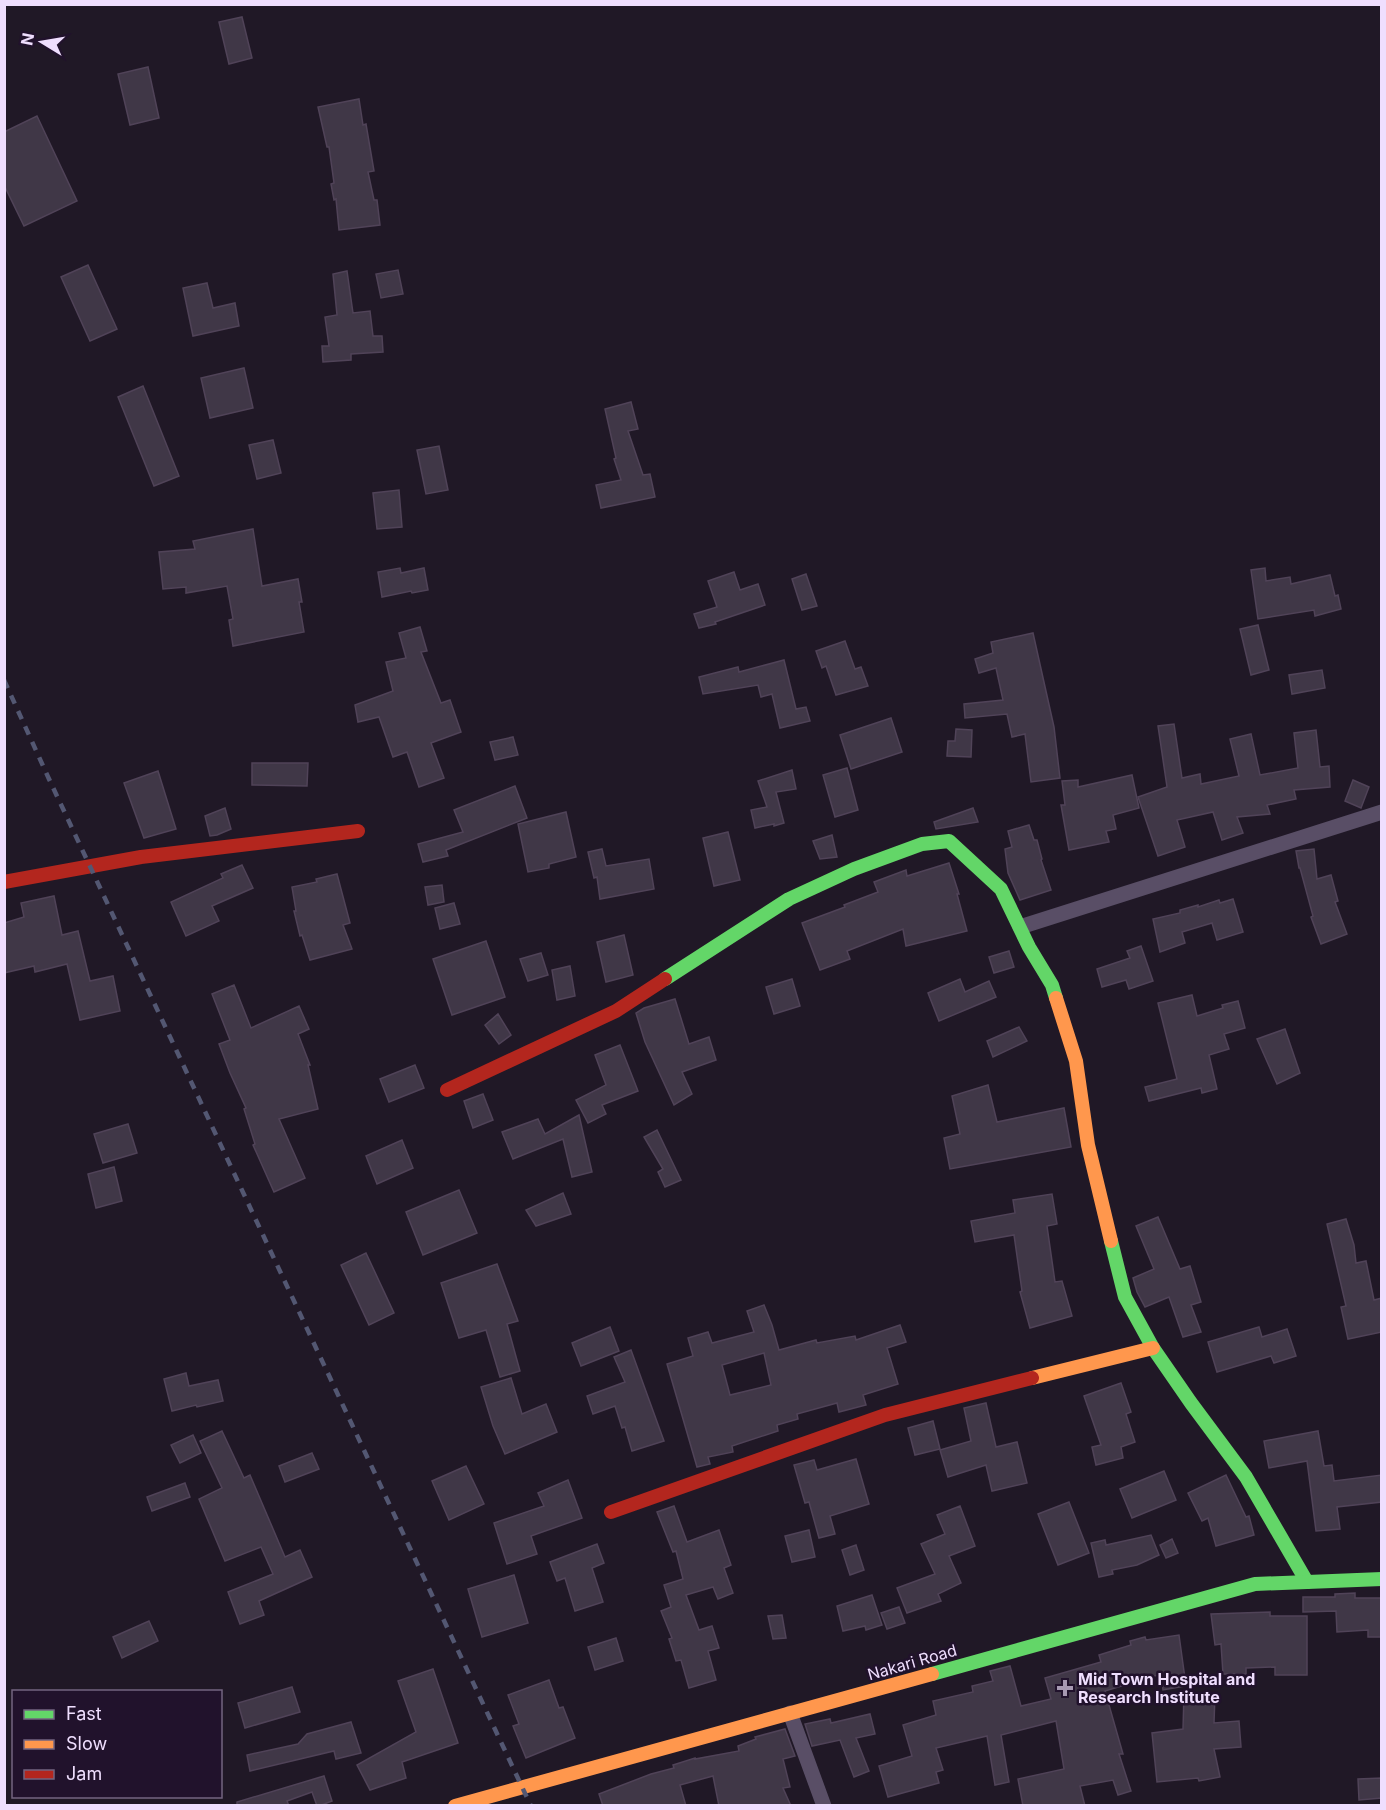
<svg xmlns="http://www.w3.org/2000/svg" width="1386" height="1810" font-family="Inter,sans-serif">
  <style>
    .building { fill: #403747; stroke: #504358; stroke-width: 1.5; fill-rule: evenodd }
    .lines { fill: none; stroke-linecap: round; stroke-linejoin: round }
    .street { stroke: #594e66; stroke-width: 15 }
    .fast { stroke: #63d668; stroke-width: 14 }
    .slow { stroke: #ff974d; stroke-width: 14 }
    .jam { stroke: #b3261e; stroke-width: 14 }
    .rail { stroke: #535772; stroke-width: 4.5; stroke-dasharray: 9 8; stroke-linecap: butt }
    .poi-dot { fill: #a799b2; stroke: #21122c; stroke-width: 2 }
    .labels { text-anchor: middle; stroke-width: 5; stroke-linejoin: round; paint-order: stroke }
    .street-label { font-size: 16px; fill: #efdefe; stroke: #21122c }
    .poi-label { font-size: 16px; font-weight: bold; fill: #efdefe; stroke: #21122c; text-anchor: start }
  </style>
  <rect width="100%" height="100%" fill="#201826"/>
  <g class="building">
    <polygon points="242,17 252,58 229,64 219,22"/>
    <polygon points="148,67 159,118 130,125 118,74"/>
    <polygon points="359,99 363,125 366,124 374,171 368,172 374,200 377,200 380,225 339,230 336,199 334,200 331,184 334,183 329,147 327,147 318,107"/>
    <polygon points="37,116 77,201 24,226 4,185 4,132"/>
    <polygon points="88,265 117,329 90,341 61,277"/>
    <polygon points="398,270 403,294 381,298 376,274"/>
    <polygon points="347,271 353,313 370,311 373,336 382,336 383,352 351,354 351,360 323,362 322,346 329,346 325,317 337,315 333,274"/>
    <polygon points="207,283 213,308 235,303 239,326 193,336 183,288"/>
    <polygon points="244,368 253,408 210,418 201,378"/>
    <polygon points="143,386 179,476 154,486 118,397"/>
    <polygon points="631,402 638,429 628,431 643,475 650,474 655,497 601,508 596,485 621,480 614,459 616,458 605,409"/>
    <polygon points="273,440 281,473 257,479 249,445"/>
    <polygon points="439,446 448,490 426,494 417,450"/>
    <polygon points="399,490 402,527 377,529 373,493"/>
    <polygon points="253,529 262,586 298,579 302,602 299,602 304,632 233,646 229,620 233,619 227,586 186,593 186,587 163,589 159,552 195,549 193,541"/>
    <polygon points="400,568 401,573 424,568 428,590 412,593 411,591 382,597 378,572"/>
    <polygon points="1265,568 1266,581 1290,577 1291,584 1330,575 1335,596 1338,595 1341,609 1315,616 1314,610 1258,619 1251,570"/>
    <polygon points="734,572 740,590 758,584 765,605 715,622 716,624 699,628 694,614 717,607 708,581"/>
    <polygon points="806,574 817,606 802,610 792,579"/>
    <polygon points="1258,625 1269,670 1251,675 1240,629"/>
    <polygon points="420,627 427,651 421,652 441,703 450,700 461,732 431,743 444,778 419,787 407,752 393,757 379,717 358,722 355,705 393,691 386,662 406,658 399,633"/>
    <polygon points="1033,633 1054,727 1060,778 1031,782 1025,734 1012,737 1007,714 965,718 964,704 1003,700 996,668 979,673 975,659 993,653 991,642"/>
    <polygon points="845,641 855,669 861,667 868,686 836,695 826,666 822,668 816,651"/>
    <polygon points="784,660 796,709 806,707 810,721 780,728 772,694 761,697 758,685 703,694 699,677 738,667 739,672"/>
    <polygon points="1322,670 1325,688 1292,694 1289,675"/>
    <polygon points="891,718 902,752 851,769 840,735"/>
    <polygon points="1174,724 1182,778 1200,774 1201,784 1239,776 1230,739 1251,734 1260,775 1298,768 1294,733 1316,730 1320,767 1329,766 1330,787 1294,790 1296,799 1267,805 1270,814 1237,817 1243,833 1222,840 1213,812 1177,820 1185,847 1158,856 1138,797 1167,787 1158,726"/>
    <polygon points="956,729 972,730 971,757 947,756 948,741 955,741"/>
    <polygon points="513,737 518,755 495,760 490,742"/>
    <polygon points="252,763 308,763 307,786 252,785"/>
    <polygon points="847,768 858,810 835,817 823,775"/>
    <polygon points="792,770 796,789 776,792 784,823 774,826 774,824 755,828 751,810 767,807 758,781"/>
    <polygon points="158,771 176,829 144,838 124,783"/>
    <polygon points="1132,775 1139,808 1113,815 1116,829 1106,831 1109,842 1069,850 1061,805 1065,805 1062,781 1078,780 1078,787"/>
    <polygon points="1353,780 1369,787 1361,808 1345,801"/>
    <polygon points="515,786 527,818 446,850 448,856 423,862 418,844 463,832 454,810"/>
    <polygon points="225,808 231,829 217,835 210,836 205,816"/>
    <polygon points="973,808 978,822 936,829 934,822"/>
    <polygon points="566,812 576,857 549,864 549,868 528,872 518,824"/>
    <polygon points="1029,825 1034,840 1037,840 1042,859 1041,860 1051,890 1020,900 1008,873 1005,849 1012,847 1008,831"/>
    <polygon points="728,832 740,880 714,886 703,838"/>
    <polygon points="832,835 837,857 820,859 813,841"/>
    <polygon points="602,849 606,866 649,859 654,889 600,899 597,877 594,878 588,852"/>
    <polygon points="1314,849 1317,879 1331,875 1338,901 1335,902 1347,934 1321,944 1311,917 1313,916 1300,868 1299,868 1296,851"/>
    <polygon points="949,863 959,894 957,894 967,931 906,946 903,929 847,951 850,959 820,970 802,923 845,907 844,905 878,892 874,882 906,870 907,876"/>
    <polygon points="242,865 253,888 212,906 219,921 186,936 171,902 223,878 221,874"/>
    <polygon points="337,874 350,923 343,925 352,949 310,960 302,935 300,936 294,911 296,911 292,887 317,882 316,879"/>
    <polygon points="442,885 444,902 428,905 425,887"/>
    <polygon points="54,896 62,935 78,931 90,981 113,976 120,1011 80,1020 67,964 35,972 34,966 4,973 4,923 24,917 21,903"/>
    <polygon points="1233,899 1243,932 1217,940 1212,923 1182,932 1185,943 1160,952 1153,919 1180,913 1180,910 1198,905 1198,907 1219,900 1220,903"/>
    <polygon points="454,903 460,924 440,929 435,908"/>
    <polygon points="624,935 633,975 606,982 597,942"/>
    <polygon points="486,941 505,997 452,1015 433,959"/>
    <polygon points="1141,946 1153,981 1129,989 1126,980 1102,987 1097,969 1130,958 1127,951"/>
    <polygon points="1009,951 1014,967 994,973 989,957"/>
    <polygon points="541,953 548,975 528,981 520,959"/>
    <polygon points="570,966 575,996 557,1000 552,970"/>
    <polygon points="792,979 800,1006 774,1014 766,987"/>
    <polygon points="960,979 965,992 989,981 996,997 939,1021 928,993"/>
    <polygon points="234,985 251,1028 299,1006 309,1029 298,1034 310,1065 308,1065 318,1109 279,1119 305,1178 274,1192 253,1145 255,1144 244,1109 246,1108 230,1073 219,1044 230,1040 212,994"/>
    <polygon points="1192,995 1197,1016 1223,1008 1222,1005 1238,1001 1245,1028 1224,1034 1229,1049 1209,1055 1217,1089 1202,1093 1201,1088 1149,1101 1145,1087 1177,1079 1158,1003"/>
    <polygon points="675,999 689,1044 709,1037 716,1060 682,1072 692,1094 674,1105 645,1042 636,1013 644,1008"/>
    <polygon points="498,1014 511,1035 499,1044 485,1025"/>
    <polygon points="1019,1027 1027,1041 993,1057 987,1041"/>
    <polygon points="1285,1029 1300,1073 1277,1084 1257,1039"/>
    <polygon points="620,1045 638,1091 602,1105 606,1114 588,1123 576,1100 606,1085 595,1055"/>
    <polygon points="415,1065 424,1088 389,1102 380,1079"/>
    <polygon points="988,1085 997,1122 1064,1108 1071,1147 950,1169 944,1138 960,1134 952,1096"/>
    <polygon points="483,1094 493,1120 473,1128 464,1101"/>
    <polygon points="579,1115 592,1172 572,1177 563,1139 513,1159 502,1132 538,1119 545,1134"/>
    <polygon points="128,1124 137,1153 103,1163 94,1134"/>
    <polygon points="657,1130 681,1180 665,1187 658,1172 663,1169 644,1137"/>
    <polygon points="402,1140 413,1168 377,1184 366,1156"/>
    <polygon points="114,1167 122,1201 96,1208 88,1174"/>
    <polygon points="459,1190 477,1233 423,1255 406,1212"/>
    <polygon points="563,1193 571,1214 536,1226 526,1210"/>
    <polygon points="1052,1194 1057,1224 1047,1226 1055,1282 1062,1281 1072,1316 1030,1328 1020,1292 1022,1291 1014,1235 975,1242 971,1221 1015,1213 1013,1200"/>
    <polygon points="1158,1217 1180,1269 1190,1266 1201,1302 1191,1305 1201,1332 1183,1337 1169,1297 1145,1307 1137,1292 1133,1278 1154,1269 1136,1226"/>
    <polygon points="1346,1219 1354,1245 1356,1263 1366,1261 1374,1300 1382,1298 1382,1332 1348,1339 1341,1307 1346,1306 1327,1224"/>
    <polygon points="366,1253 394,1313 369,1325 341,1265"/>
    <polygon points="497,1264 518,1321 507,1324 520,1371 500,1377 486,1330 459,1338 441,1283"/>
    <path d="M764,1305L772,1325L779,1350L816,1340L817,1343L855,1336L856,1340L900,1325L906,1342L887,1348L898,1384L863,1395L866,1405L839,1412L837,1403L797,1414L798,1419L777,1425L778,1431L732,1446L733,1452L708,1457L710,1464L697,1467L667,1364L693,1356L688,1338L708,1332L712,1343L754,1332L747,1311ZM764,1353L771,1385L730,1395L722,1365Z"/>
    <polygon points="610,1327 619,1351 581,1366 572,1343"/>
    <polygon points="1259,1327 1262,1337 1287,1329 1296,1356 1274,1363 1271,1356 1217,1372 1208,1342"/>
    <polygon points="631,1350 664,1441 632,1451 625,1427 622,1428 615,1406 593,1414 587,1396 625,1382 614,1357"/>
    <polygon points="186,1373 189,1386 218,1380 223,1401 197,1407 196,1405 172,1411 164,1379"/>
    <polygon points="511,1378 522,1414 546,1404 557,1432 505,1454 493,1426 481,1387"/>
    <polygon points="1121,1383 1131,1412 1126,1414 1135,1442 1121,1447 1123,1458 1096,1465 1092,1447 1101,1445 1084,1396"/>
    <polygon points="986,1403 996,1447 1017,1442 1027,1483 992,1491 986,1465 948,1477 940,1450 971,1441 964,1408"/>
    <polygon points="933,1421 940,1449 915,1455 908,1428"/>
    <polygon points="222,1431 244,1478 250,1475 285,1557 300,1550 312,1577 259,1601 264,1615 240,1624 228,1592 273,1574 261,1547 225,1561 199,1499 222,1488 200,1441"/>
    <polygon points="1318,1431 1324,1466 1332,1465 1334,1481 1382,1475 1382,1502 1337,1507 1340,1529 1316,1531 1307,1461 1269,1468 1264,1441"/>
    <polygon points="193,1435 201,1453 180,1463 171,1445"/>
    <polygon points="312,1453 319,1469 285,1482 279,1466"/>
    <polygon points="856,1459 869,1504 830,1516 835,1534 819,1538 809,1502 805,1503 794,1465 814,1460 817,1470"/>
    <polygon points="466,1466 484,1504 449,1520 432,1481"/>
    <polygon points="1164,1471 1176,1500 1132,1518 1120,1489"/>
    <polygon points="1226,1475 1246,1517 1249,1516 1254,1535 1216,1546 1208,1518 1202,1521 1188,1493"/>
    <polygon points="568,1480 582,1518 531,1536 537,1554 507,1564 494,1523 544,1506 538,1493"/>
    <polygon points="185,1483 190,1497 152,1511 147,1497"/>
    <polygon points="1069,1502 1089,1553 1058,1565 1038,1514"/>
    <polygon points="674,1506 687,1542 719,1530 731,1565 724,1568 733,1593 718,1599 713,1587 686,1595 699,1630 712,1626 719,1648 708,1651 716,1680 689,1688 681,1660 676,1661 669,1639 672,1638 661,1611 671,1607 664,1585 683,1579 676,1551 673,1552 657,1512"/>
    <polygon points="960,1506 975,1546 949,1556 961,1583 938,1594 941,1601 907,1613 897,1588 935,1574 921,1544 945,1534 937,1515"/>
    <polygon points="809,1530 815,1557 792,1562 785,1536"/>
    <polygon points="1151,1535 1159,1555 1137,1565 1112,1570 1113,1574 1099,1577 1091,1543 1105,1540 1106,1545"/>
    <polygon points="1172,1539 1178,1553 1166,1558 1160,1545"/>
    <polygon points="597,1544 604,1563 592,1568 603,1602 575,1611 565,1578 557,1581 550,1562"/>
    <polygon points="856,1545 864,1570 850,1575 842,1550"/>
    <polygon points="514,1575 528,1623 482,1637 468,1589"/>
    <polygon points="1355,1593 1355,1598 1382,1598 1382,1637 1368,1637 1368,1630 1337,1632 1336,1611 1303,1612 1303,1597 1335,1597 1335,1594"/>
    <polygon points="872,1595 882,1625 866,1630 865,1626 843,1631 837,1606"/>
    <polygon points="899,1607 905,1623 887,1629 881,1613"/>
    <polygon points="1270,1612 1270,1616 1307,1616 1307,1675 1275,1675 1275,1667 1246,1668 1246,1674 1223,1674 1221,1644 1215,1645 1211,1614"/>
    <polygon points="782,1615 786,1638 773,1639 768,1616"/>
    <polygon points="149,1621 158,1641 122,1658 113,1637"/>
    <polygon points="1179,1635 1186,1686 1163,1690 1161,1674 1105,1691 1123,1754 1119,1754 1131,1791 1118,1795 1113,1780 1080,1786 1085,1806 1023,1806 1018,1779 1064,1769 1056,1721 1001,1735 1009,1782 995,1785 987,1736 936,1748 943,1770 936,1772 939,1783 888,1797 879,1766 912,1756 903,1725 936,1715 933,1701 973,1692 972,1686 993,1681 990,1671 1010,1666 1021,1706 1051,1699 1045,1678 1101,1662 1099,1655 1131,1645 1130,1641 1145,1637 1146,1640"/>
    <polygon points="616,1638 623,1661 595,1670 588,1647"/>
    <polygon points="433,1669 458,1743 402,1762 406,1778 370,1790 357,1765 416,1732 398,1681"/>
    <polygon points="549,1680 559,1708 563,1707 575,1738 526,1758 513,1726 519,1724 508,1695"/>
    <polygon points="292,1687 300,1712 245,1728 238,1703"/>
    <polygon points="1184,1694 1215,1694 1214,1723 1239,1721 1241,1747 1214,1749 1220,1777 1199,1781 1198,1778 1157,1782 1152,1733 1183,1729"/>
    <polygon points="870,1714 875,1734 856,1738 869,1771 854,1777 840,1740 812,1746 805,1724 830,1719 831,1723"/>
    <polygon points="351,1722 361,1753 336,1759 334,1751 250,1771 247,1755 298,1744 307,1734"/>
    <polygon points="785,1729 795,1756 783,1759 790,1787 783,1788 791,1806 719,1806 713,1776 680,1785 686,1806 603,1806 599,1794 651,1774 674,1768 673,1765 695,1758 695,1759 739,1751 738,1746 756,1739 755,1737"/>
    <polygon points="324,1776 332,1801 319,1806 317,1806 312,1792 287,1801 289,1806 237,1806 237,1802"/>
    <polygon points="1382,1778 1382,1798 1359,1800 1358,1779"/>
  </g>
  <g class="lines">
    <g class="street">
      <polyline points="1020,927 1382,812"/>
      <polyline points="790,1713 824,1806"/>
    </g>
    <g class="fast">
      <polyline points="665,979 789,899 854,869 922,844 949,841 1001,889 1029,947 1052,985 1056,998"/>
      <polyline points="1111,1241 1125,1297 1153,1348 1191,1403 1246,1477 1307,1582"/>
      <polyline points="932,1674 1255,1584 1382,1579"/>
    </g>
    <g class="slow">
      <polyline points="1056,998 1076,1061 1088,1145 1111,1241"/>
      <polyline points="1032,1378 1153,1348"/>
      <polyline points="455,1806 932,1674"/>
    </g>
    <g class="jam">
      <polyline points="4,882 141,857 358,831"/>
      <polyline points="447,1090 616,1011 665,979"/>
      <polyline points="611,1512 885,1415 1032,1378"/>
    </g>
    <polyline class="rail" points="4,680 49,779 531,1806"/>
  </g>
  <path class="poi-dot" d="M1062 1679h6v6h6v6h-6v6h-6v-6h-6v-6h6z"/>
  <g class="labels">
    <g class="street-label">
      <text transform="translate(912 1662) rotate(-16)" y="6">Nakari Road</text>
    </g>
    <g class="poi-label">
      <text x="1078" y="1685">Mid Town Hospital and<tspan x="1078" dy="18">Research Institute</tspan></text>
    </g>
  </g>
  <rect width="1386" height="1810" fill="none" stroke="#efdefe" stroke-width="12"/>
  <rect x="12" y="1690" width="210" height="108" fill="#21122c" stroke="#736480" stroke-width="1.5"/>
  <rect x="24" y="1710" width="30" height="9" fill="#63d668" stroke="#736480" stroke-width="1.5"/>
  <text x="66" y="1720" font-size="18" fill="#efdefe">Fast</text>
  <rect x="24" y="1740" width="30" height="9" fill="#ff974d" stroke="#736480" stroke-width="1.5"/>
  <text x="66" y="1750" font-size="18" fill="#efdefe">Slow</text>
  <rect x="24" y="1770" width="30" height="9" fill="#b3261e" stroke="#736480" stroke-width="1.5"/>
  <text x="66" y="1780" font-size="18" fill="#efdefe">Jam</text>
  <g transform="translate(42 42) rotate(281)" stroke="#21122c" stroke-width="4.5" paint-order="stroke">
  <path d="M0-4.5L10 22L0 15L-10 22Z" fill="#efdefe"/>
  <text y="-9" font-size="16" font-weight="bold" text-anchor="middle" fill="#efdefe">N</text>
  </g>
</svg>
